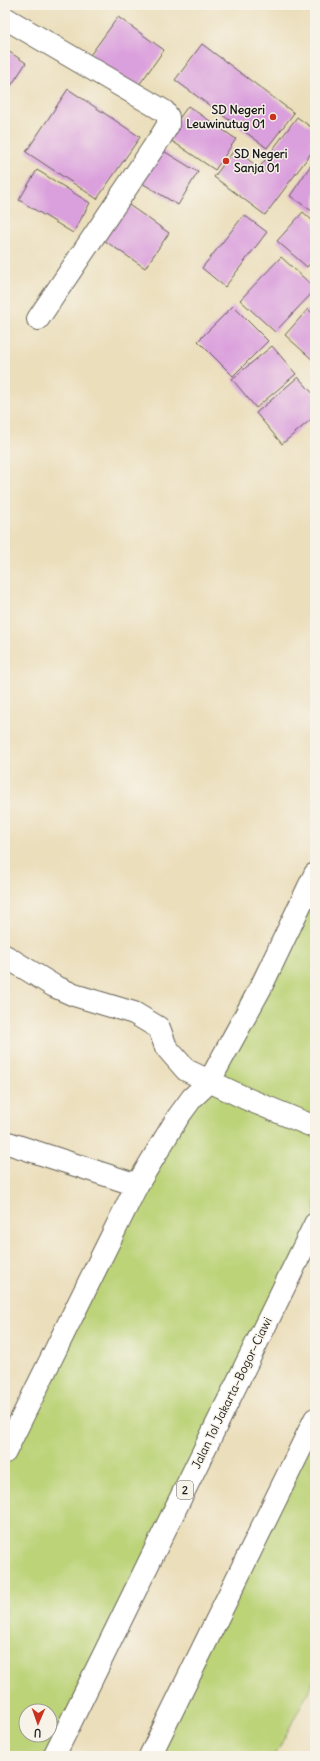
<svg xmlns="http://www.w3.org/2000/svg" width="320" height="1761" font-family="Delius,sans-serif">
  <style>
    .green { fill: #bcd378; stroke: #6c784a; fill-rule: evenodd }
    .building { fill: #da9fdd }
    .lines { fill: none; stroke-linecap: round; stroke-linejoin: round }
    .minor-casing { stroke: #646054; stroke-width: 24 }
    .highway-casing { stroke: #646054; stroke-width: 24 }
    .minor { stroke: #fff; stroke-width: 22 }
    .highway { stroke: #fff; stroke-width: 22 }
    .poi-dot { fill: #c8321e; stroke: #f7f3e8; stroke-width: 1.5 }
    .labels { text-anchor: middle; stroke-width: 3; stroke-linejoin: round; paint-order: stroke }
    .shield { fill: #f7f3e8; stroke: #5e5c59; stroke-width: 1 }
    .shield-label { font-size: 11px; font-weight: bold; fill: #1c1c1c }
    .poi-label { font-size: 12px; font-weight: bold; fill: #1c1c1c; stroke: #f7f3e8; text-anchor: end }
    .street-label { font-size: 12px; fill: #1c1c1c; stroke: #f7f3e8 }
  </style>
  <rect width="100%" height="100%" fill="#f7f3e8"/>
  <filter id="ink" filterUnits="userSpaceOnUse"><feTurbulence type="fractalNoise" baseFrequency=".025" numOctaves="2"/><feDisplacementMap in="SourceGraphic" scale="8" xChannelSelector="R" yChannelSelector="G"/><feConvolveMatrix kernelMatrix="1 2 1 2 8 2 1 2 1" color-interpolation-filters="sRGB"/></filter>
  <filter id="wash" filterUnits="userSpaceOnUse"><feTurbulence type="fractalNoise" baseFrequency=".012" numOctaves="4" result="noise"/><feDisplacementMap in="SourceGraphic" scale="16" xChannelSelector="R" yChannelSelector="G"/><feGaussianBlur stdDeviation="0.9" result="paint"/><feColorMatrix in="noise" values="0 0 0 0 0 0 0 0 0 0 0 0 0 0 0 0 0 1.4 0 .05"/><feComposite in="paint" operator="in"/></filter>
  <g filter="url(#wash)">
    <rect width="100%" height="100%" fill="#ebdebb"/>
    <g class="green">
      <path d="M315,870V1224L54,1756H5V1448L162,1145ZM26,1711H50V1735H26Z"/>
      <polygon points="315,1419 315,1678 275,1756 150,1756"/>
    </g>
    <g id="blocks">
      <g class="building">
        <polygon points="118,17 164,50 134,92 88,58"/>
        <polygon points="202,44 294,113 267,148 175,80"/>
        <polygon points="5,49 26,63 5,95"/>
        <polygon points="68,89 140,137 97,199 26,152"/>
        <polygon points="188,106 236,139 215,170 166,137"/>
        <polygon points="297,117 315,130 315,148 265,215 214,177 235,149 259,168"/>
        <polygon points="157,147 198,172 178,205 137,180"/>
        <polygon points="315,159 315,213 290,196"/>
        <polygon points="37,170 90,203 73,233 19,200"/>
        <polygon points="126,203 169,233 145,268 102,239"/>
        <polygon points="303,212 315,223 315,258 307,267 277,241"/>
        <polygon points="244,215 267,232 225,287 202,268"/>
        <polygon points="281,257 315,288 315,290 275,332 240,300"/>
        <polygon points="233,306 268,341 233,376 198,341"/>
        <polygon points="308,309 315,316 315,362 285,335"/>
        <polygon points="272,346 296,374 256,408 232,379"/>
        <polygon points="298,377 315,396 315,416 282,444 256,413"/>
      </g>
    </g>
  </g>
  <g filter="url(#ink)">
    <use href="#blocks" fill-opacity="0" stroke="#646054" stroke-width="1"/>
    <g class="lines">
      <g class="minor-casing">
        <g id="minor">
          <polyline points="5,18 164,111 168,117 168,125 162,135 38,319"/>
          <polyline points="5,956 54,986 74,995 134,1013 159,1028 166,1047 186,1070 247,1099 315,1127"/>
          <polyline points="5,1142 137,1185"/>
          <polyline points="5,1452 137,1185 178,1117 192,1098 209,1082 260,989 315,874"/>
        </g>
      </g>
      <g class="highway-casing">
        <g id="highway">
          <polyline points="54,1756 315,1224"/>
          <polyline points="150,1756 315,1419"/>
        </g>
      </g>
      <use href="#minor" class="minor"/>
      <use href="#highway" class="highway"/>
    </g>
  </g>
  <g class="poi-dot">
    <circle cx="273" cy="117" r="4"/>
    <circle cx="226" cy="161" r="4"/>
  </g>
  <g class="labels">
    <rect class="shield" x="177" y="1481" width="16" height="18" rx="3"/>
    <g class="shield-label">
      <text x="185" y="1494">2</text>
    </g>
    <g class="poi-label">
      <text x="265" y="114">SD Negeri<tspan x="265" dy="14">Leuwinutug 01</tspan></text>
      <text x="234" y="158" text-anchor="start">SD Negeri<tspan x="234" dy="14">Sanja 01</tspan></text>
    </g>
    <g class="street-label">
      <text transform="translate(232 1393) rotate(-64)" y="4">Jalan Tol Jakarta–Bogor–Ciawi</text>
    </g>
  </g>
  <rect width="320" height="1761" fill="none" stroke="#f7f3e8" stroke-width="20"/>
  <g transform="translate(38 1723) rotate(182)"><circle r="19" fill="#f7f3e8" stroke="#9f9d96"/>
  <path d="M0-3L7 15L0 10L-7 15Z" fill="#c8321e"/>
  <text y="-6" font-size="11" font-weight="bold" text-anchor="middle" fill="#1c1c1c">U</text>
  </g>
</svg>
